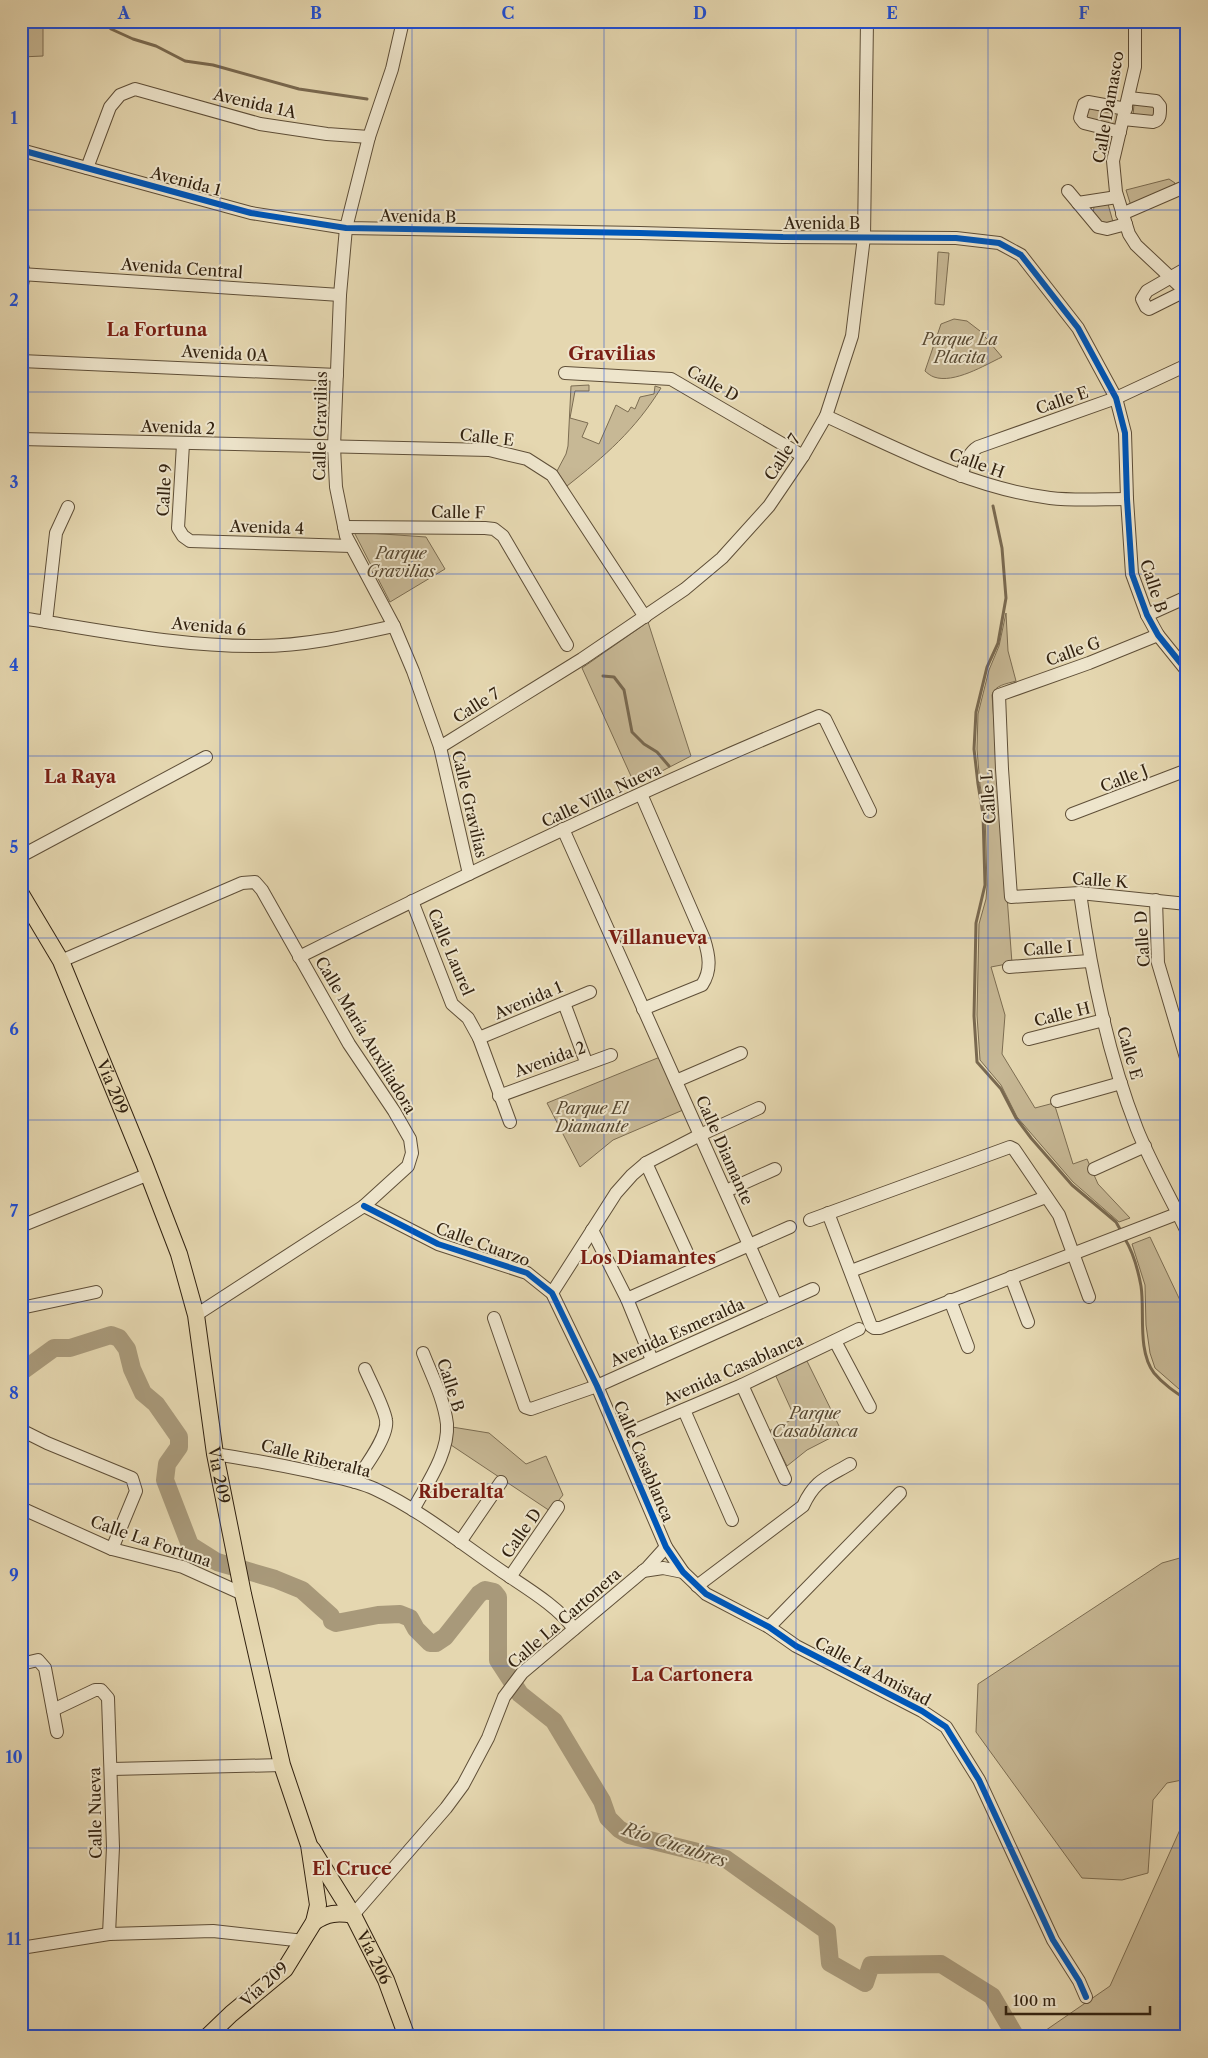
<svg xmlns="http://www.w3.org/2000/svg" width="1208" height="2058" font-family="'Libre Caslon Text',serif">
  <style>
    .green { fill: #c7b895; stroke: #7c6d52 }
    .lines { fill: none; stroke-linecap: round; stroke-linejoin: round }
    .stream { stroke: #796950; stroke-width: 3 }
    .river { stroke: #a8997a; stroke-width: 18 }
    .minor-casing { stroke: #5f4f38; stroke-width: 14 }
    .major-casing { stroke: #322210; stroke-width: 18 }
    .minor { stroke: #eee5cc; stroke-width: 12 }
    .major { stroke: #e5d7b0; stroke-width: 16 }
    .cycleway-casing { stroke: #eee5cc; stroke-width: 9 }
    .cycleway { stroke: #0057b8; stroke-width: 6 }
    .grid { fill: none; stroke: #1d4ed8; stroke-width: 1; stroke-opacity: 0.55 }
    .labels { text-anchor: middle; stroke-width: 4; stroke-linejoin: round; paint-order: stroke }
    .street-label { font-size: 16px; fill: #322210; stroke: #eee5cc }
    .park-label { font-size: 16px; font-style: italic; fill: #574831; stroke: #eee5cc }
    .neighbourhood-label { font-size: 18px; font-weight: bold; fill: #7a1f14; stroke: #eee5cc }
    .water-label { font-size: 18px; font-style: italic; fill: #5b4c35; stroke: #eee5cc }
    .quarter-label { font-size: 19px; font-weight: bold; fill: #7a1f14; stroke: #eee5cc }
    .neatline { fill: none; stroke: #1d4ed8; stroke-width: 2 }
    .grid-label { font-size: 16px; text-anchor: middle; font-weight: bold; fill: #1d4ed8 }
  </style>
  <rect width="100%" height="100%" fill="#e5d7b0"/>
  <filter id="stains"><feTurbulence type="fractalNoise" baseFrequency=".004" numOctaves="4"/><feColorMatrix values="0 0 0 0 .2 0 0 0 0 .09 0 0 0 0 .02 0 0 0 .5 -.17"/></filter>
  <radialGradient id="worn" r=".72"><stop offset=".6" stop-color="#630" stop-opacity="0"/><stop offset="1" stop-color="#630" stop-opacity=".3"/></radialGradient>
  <g class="green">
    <polygon points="21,21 43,21 43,56 21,57"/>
    <polygon points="1134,104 1156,106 1155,117 1133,116"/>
    <polygon points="1088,106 1118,114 1115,125 1085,117"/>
    <polygon points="1169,179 1175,183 1172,189 1131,206 1126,190"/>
    <polygon points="1108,204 1113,222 1100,223 1093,216 1094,206"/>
    <polygon points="938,252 949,253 944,305 935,304"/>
    <path d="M954,319L967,321L980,331L1002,357C985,365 954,384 934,377C931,376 927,373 925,371L941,324Z"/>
    <path d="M589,385V391H575L570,418L588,423L582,437L599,444L616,405L628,412L631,407L635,409L640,397L654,394L655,386L661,388C635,430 605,456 567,486L557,471L566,454L568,446L571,386Z"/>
    <polygon points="354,532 426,537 445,569 390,602"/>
    <path d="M1006,613L1008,651L1016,681C1006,684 995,685 992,695L1012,963L991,967L1005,1015L1002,1054L1035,1108L1054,1103L1073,1164L1087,1159L1098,1184L1130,1218L1119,1222L1073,1182L1017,1117L1001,1085L980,1060L977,1015L979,924L986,899L987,886L985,813L980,785L977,749L978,714L989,670L999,646Z"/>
    <polygon points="648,622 691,756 635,785 582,668"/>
    <polygon points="660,1057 683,1110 613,1140 580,1167 547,1103"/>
    <polygon points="1150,1237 1187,1315 1187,1396 1155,1368 1150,1353 1146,1325 1145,1285 1132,1244"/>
    <polygon points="805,1357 842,1432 807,1450 787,1466 769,1431 795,1418 774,1372"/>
    <polygon points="452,1427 489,1433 526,1464 546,1456 563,1495 550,1511 448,1443"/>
    <polygon points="1187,1556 1187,1779 1167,1783 1153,1800 1148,1873 1122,1880 1082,1878 976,1732 978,1684 1162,1563"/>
    <polygon points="1187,1814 1187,2037 1036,2037 1110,1986"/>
  </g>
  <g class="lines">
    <g class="stream">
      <polyline points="105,21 111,29 133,39 156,46 185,61 213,65 299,89 367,99"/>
      <polyline points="993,506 1002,548 1006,598 998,643 987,667 976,712 974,749 978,784 983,814 985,885 976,923 974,1016 977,1062 1001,1089 1016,1118 1031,1138 1072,1185 1116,1222 1121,1231"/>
      <polyline points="603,676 614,677 624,690 632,732 644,744 657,752 669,766"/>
      <path d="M1125,1239C1133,1252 1138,1270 1141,1286C1145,1311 1137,1351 1154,1373C1163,1384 1175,1392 1187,1400"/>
    </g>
    <polyline class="river" points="21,1372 54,1348 70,1348 111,1335 119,1338 127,1349 132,1369 143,1393 156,1404 179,1437 179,1447 167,1464 165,1480 190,1545 217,1562 275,1579 302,1590 331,1616 332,1621 336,1623 378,1615 400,1614 410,1618 416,1629 430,1643 436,1643 445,1637 479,1594 485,1590 494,1592 498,1597 498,1660 520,1694 554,1721 602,1801 608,1818 619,1829 629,1835 726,1859 827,1931 830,1963 865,1983 871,1965 941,1964 992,1996 1016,2037"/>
    <g class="minor-casing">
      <g id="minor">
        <polyline points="403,21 392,69 369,137 346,228 340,295 334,447 336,487 346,536 394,626 413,671 440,747 469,874"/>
        <polyline points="1135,21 1135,67 1113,161 1116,192 1129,234 1136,245 1187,293"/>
        <path d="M1123,119L1153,122C1161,120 1160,113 1160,106L1156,101L1129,98"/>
        <polyline points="1120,132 1084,123 1080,118 1084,104 1088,102 1126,109"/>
        <polyline points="21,150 251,213 346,228 640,233 783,237 956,238 999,243 1021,255 1078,328 1116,398 1125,433 1127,499 1132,574 1147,615 1158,635 1187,671"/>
        <polyline points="87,168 110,107 120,95 135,89 260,124 327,134 369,137"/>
        <polyline points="1068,191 1098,227 1107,229 1126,224"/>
        <polyline points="1078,203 1117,197"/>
        <polyline points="1122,214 1182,188"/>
        <polyline points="21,261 24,274 21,290"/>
        <polyline points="1187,268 1147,291 1142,299 1146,307 1149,309 1187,290"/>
        <polyline points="21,274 340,295"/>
        <polyline points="21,361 337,375"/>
        <polyline points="565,373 671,379 803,456"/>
        <path d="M826,416C898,449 971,488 1050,498C1075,501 1102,499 1127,499"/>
        <polyline points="21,439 489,450 527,459 552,475 645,617"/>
        <polyline points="183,444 178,528 183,536 190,541 351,546"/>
        <path d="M961,476C965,465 968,453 978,447L1116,398L1187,365"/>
        <polyline points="344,527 485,528 494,529 503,536 567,645"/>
        <polyline points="1147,615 1187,597"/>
        <path d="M21,618C100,630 179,647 259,646C304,646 349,636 394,626"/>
        <polyline points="46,622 56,533 68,507"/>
        <polyline points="1158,635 1089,663 999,695 1002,769 1011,897 1080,893 1187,904"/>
        <polyline points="440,747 582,659 685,589 722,558 769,506 803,456 826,416 852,336 864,237 867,21"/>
        <path d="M641,794L704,939C709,955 712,970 702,985L643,1009"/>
        <polyline points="1072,814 1187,770"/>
        <polyline points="563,829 776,1305"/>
        <polyline points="21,856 206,757"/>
        <path d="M1080,893C1091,973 1107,1053 1137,1129C1151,1164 1171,1198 1187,1232"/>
        <polyline points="1156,900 1158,963 1187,1061"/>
        <polyline points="412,901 452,1004 468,1018 479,1038 510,1122"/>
        <path d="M299,957C470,872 643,789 819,716L825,719L870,811"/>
        <polyline points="61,961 242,883 255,882 262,890 349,1044 394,1111 410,1139 412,1153 408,1166 364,1206 196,1315"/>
        <polyline points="1009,967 1089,961"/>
        <polyline points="564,1003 586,1062"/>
        <polyline points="479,1038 590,992"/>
        <polyline points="1029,1039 1104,1020"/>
        <polyline points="676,1081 741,1053"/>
        <polyline points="499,1096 611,1055"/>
        <polyline points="1057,1101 1121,1083"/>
        <polyline points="646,1163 694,1268"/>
        <polyline points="1094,1169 1145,1146"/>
        <polyline points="726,1191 775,1169"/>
        <polyline points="364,1206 438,1244 527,1273 552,1293 597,1386 666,1547 683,1572 706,1594 769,1627 796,1646 922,1711 946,1727 979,1780 1053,1940 1079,1981 1086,1997"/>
        <polyline points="828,1213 871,1326 874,1328 880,1328 1187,1210"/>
        <polyline points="810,1220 1010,1147 1014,1149 1059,1215 1089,1297"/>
        <polyline points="21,1226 149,1174"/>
        <polyline points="592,1230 627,1299 652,1360"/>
        <polyline points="851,1271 1046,1197"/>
        <polyline points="1011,1277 1028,1322"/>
        <polyline points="552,1293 616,1193 632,1175 646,1163 700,1135 759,1108"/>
        <polyline points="627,1299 790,1227"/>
        <polyline points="950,1300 968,1347"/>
        <polyline points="21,1308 96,1292"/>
        <polyline points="494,1318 525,1407 531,1409 597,1386 813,1289"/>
        <polyline points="835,1341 870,1407"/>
        <polyline points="742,1385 785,1479"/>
        <polyline points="684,1410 732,1520"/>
        <polyline points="21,1430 47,1443 132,1478 136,1491 112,1549"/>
        <polyline points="619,1437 742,1385 859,1329"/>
        <path d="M215,1454C248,1459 280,1465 313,1472C334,1477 355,1480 375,1489C420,1510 459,1542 500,1570C523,1586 558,1606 574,1629"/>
        <path d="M355,1482C364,1468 389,1436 386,1420C384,1407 371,1383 365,1369"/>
        <polyline points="21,1508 112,1549 183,1567 243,1594"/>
        <path d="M413,1510C426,1485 449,1454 447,1424C444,1399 432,1376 423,1353"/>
        <polyline points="460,1542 501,1482"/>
        <polyline points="643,1571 663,1568 683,1572"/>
        <polyline points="510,1577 558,1507"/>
        <path d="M697,1586L803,1506C815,1480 826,1478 850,1464"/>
        <polyline points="769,1627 900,1493"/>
        <polyline points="21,1664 38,1660 45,1668 57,1732"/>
        <polyline points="53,1710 95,1690 101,1690 108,1698 113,1847 109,1934"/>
        <polyline points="112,1769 282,1765"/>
        <polyline points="353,1915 446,1808 463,1785 488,1738 504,1697 522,1673 648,1567 666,1547"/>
        <polyline points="21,1948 109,1934 213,1931 304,1941"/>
      </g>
    </g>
    <g class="major-casing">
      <g id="major">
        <path id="s1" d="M21,894L61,961L144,1163L179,1254L196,1315L215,1454L243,1594L282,1765L309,1845L318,1905L314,1922L285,1969L231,2014L207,2037"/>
        <path id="s2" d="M312,1849L353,1915L386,1980L407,2037"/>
        <path d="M314,1922C327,1913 338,1912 353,1915"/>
      </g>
    </g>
    <use href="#minor" class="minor"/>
    <use href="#major" class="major"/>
    <g class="cycleway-casing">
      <g id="cycleway">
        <polyline points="21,150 251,213 346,228 640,233 783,237 956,238 999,243 1021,255 1078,328 1116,398 1125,433 1127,499 1132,574 1147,615 1158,635 1187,671"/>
        <polyline points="364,1206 438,1244 527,1273 552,1293 597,1386 666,1547 683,1572 706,1594 769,1627 796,1646 922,1711 946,1727 979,1780 1053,1940 1079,1981 1086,1997"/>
      </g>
    </g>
    <use href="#cycleway" class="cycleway"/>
  </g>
  <path class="grid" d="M220,21V2037M412,21V2037M604,21V2037M796,21V2037M988,21V2037M21,210H1187M21,392H1187M21,574H1187M21,756H1187M21,938H1187M21,1120H1187M21,1302H1187M21,1484H1187M21,1666H1187M21,1848H1187"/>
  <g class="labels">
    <g class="street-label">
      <text transform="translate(255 103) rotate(13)" y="6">Avenida 1A</text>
      <text transform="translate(1108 107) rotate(-80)" y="6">Calle Damasco</text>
      <text transform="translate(186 181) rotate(15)" y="6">Avenida 1</text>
      <text transform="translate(418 216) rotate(1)" y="6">Avenida B</text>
      <text x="822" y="229">Avenida B</text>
      <text transform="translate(182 268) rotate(4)" y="6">Avenida Central</text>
      <text transform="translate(225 353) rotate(3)" y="6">Avenida 0A</text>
      <text transform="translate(713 383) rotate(29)" y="6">Calle D</text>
      <text transform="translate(1062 400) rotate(-19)" y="6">Calle E</text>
      <text transform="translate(320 426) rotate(-89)" y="6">Calle Gravilias</text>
      <text transform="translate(178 427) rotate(2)" y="6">Avenida 2</text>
      <text transform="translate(487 437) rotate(6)" y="6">Calle E</text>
      <text transform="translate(782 457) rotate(-57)" y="6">Calle 7</text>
      <text transform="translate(977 463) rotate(20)" y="6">Calle H</text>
      <text transform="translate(164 490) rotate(-87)" y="6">Calle 9</text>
      <text transform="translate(458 512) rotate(1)" y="6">Calle F</text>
      <text transform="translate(267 527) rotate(2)" y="6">Avenida 4</text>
      <text transform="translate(1154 586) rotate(72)" y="6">Calle B</text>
      <text transform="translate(209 626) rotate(5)" y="6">Avenida 6</text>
      <text transform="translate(1073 651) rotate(-20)" y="6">Calle G</text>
      <text transform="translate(476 705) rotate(-32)" y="6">Calle 7</text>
      <text transform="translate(1124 778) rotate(-21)" y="6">Calle J</text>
      <text transform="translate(601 795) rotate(-25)" y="6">Calle Villa Nueva</text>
      <text transform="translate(988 797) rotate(-94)" y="6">Calle L</text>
      <text transform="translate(470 804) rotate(77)" y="6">Calle Gravilias</text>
      <text transform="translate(1100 880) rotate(4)" y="6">Calle K</text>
      <text transform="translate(1142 939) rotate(-94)" y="6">Calle D</text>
      <text transform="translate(1048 948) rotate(-4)" y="6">Calle I</text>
      <text transform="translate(451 952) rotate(67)" y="6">Calle Laurel</text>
      <text transform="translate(528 1000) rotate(-23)" y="6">Avenida 1</text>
      <text transform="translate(1062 1014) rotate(-14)" y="6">Calle H</text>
      <text transform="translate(366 1035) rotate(59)" y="6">Calle María Auxiliadora</text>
      <text transform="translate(1130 1053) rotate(74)" y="6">Calle E</text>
      <text transform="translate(550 1059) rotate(-20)" y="6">Avenida 2</text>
      <text dy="6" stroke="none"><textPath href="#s1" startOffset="214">Vía 209</textPath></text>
      <text transform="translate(725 1150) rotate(66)" y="6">Calle Diamante</text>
      <text transform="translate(483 1244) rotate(20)" y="6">Calle Cuarzo</text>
      <text transform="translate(677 1332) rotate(-24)" y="6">Avenida Esmeralda</text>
      <text transform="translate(733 1369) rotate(-24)" y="6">Avenida Casablanca</text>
      <text transform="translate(451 1385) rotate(72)" y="6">Calle B</text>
      <text transform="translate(316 1458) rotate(14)" y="6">Calle Riberalta</text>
      <text transform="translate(644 1461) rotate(67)" y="6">Calle Casablanca</text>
      <text dy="6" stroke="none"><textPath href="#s1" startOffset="619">Vía 209</textPath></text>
      <text transform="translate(521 1533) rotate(-55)" y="6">Calle D</text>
      <text transform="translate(151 1541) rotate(19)" y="6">Calle La Fortuna</text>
      <text transform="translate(564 1618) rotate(-41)" y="6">Calle La Cartonera</text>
      <text transform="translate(873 1671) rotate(28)" y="6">Calle La Amistad</text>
      <text transform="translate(95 1813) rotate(-91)" y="6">Calle Nueva</text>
      <text dy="6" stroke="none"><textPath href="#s2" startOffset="125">Vía 206</textPath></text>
      <text transform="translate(264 1984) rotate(-42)" y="6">Vía 209</text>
    </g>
    <g class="park-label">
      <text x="960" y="345">Parque La<tspan x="960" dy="18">Placita</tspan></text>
      <text x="401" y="559">Parque<tspan x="401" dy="18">Gravilias</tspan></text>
      <text x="592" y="1114">Parque El<tspan x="592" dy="18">Diamante</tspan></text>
      <text x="815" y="1419">Parque<tspan x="815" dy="18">Casablanca</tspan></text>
    </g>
    <g class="neighbourhood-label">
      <text x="157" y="336">La Fortuna</text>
      <text x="80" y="783">La Raya</text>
      <text x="658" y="944">Villanueva</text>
      <text x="648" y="1264">Los Diamantes</text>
      <text x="461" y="1498">Riberalta</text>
      <text x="692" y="1681">La Cartonera</text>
      <text x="352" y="1875">El Cruce</text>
    </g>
    <g class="water-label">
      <text transform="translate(675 1845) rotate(18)" y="6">Río Cucubres</text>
    </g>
    <g class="quarter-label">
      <text x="612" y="360">Gravilias</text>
    </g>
  </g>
  <rect width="1208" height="2058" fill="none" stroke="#e5d7b0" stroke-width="55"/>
  <path d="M1006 2006v8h144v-8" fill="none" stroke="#322210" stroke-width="2.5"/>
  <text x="1013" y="2006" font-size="15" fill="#322210" stroke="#eee5cc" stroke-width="4" paint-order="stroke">100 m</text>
  <rect x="28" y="28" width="1152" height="2002" class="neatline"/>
  <g class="grid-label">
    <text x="124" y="19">A</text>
    <text x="316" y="19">B</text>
    <text x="508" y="19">C</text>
    <text x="700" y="19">D</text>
    <text x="892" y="19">E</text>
    <text x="1084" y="19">F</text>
    <text x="14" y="124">1</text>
    <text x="14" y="306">2</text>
    <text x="14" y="488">3</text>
    <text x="14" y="671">4</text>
    <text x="14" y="853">5</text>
    <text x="14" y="1035">6</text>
    <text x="14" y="1217">7</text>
    <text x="14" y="1399">8</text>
    <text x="14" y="1581">9</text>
    <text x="14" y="1763">10</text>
    <text x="14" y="1945">11</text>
  </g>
  <rect width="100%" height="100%" filter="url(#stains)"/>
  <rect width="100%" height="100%" fill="url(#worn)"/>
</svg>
